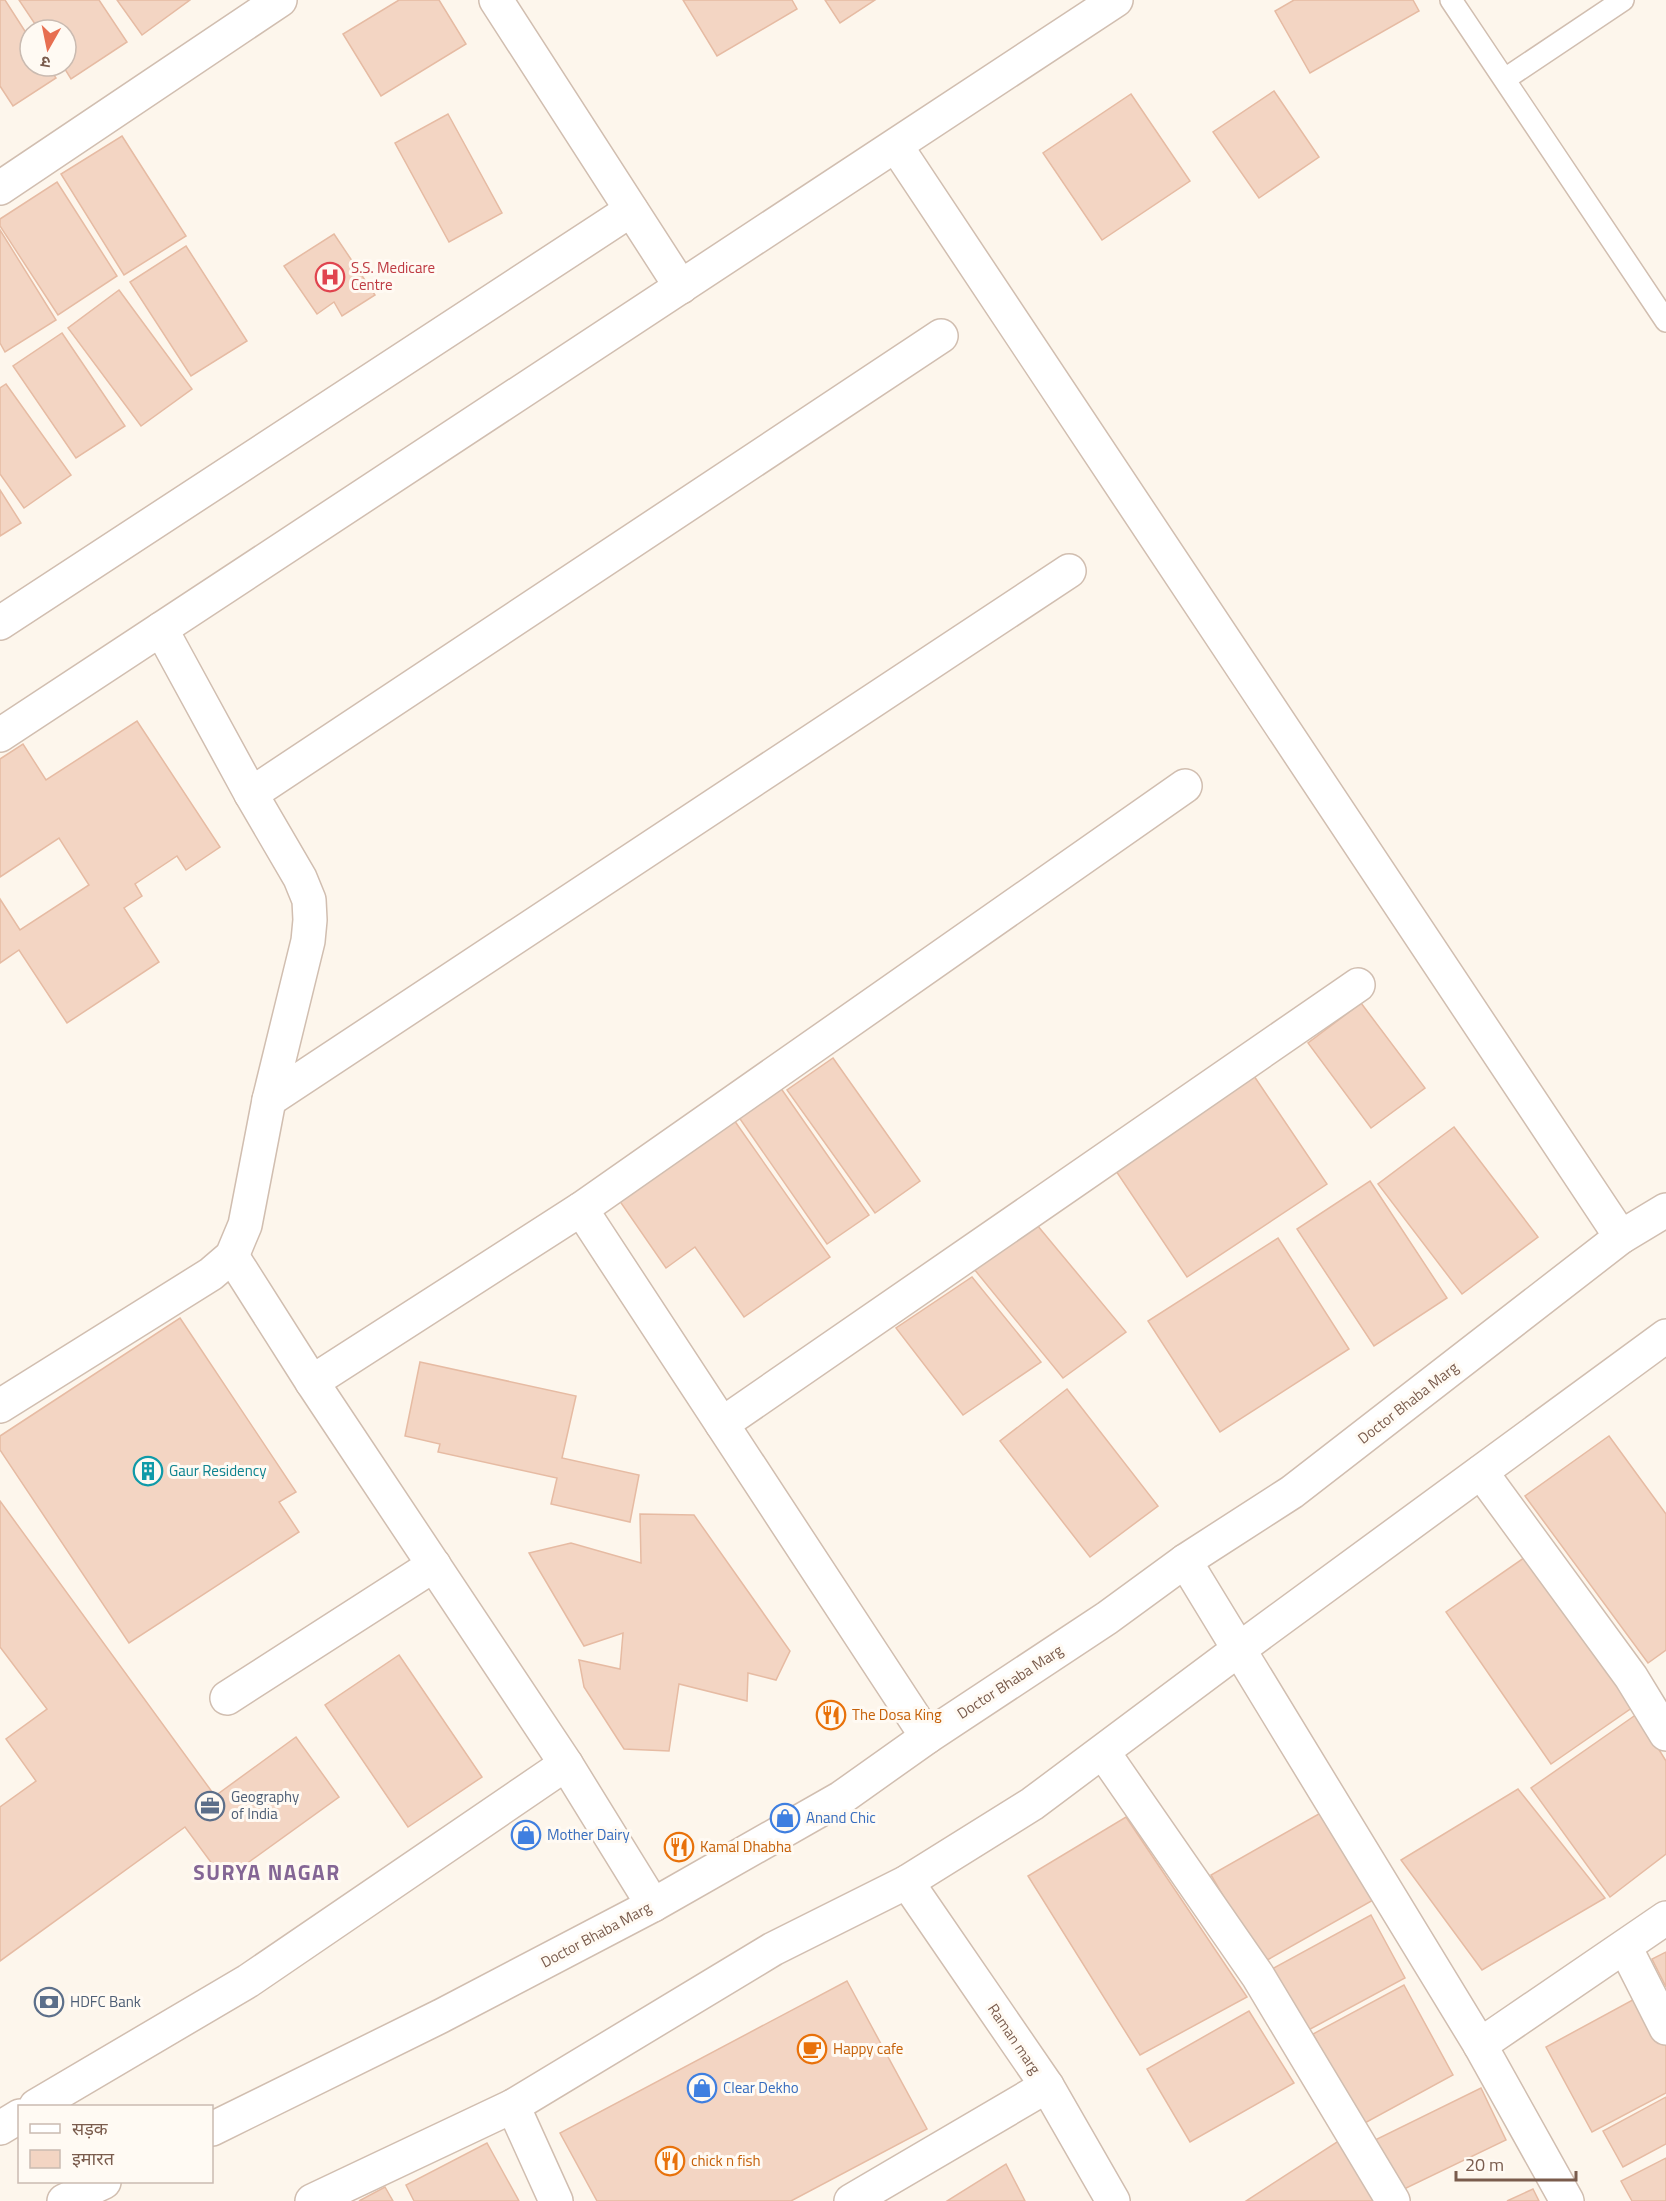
<svg xmlns="http://www.w3.org/2000/svg" width="1666" height="2201" font-family="'Titillium Web','Noto Sans Devanagari',sans-serif">
  <style>
    .building { fill: #f3d5c3; stroke: #e6bba3; stroke-width: 1.5 }
    .lines { fill: none; stroke-linecap: round; stroke-linejoin: round }
    .service-casing { stroke: #d1beb0; stroke-width: 24 }
    .minor-casing { stroke: #d1beb0; stroke-width: 36 }
    .tertiary-casing { stroke: #d1beb0; stroke-width: 36 }
    .service { stroke: #fff; stroke-width: 21 }
    .minor { stroke: #fff; stroke-width: 33 }
    .tertiary { stroke: #fff; stroke-width: 33 }
    .labels { text-anchor: middle; stroke-width: 6; stroke-linejoin: round; paint-order: stroke }
    .health-label { font-size: 15px; fill: #be3a42; stroke: #fffaf3; text-anchor: start }
    .street-label { font-size: 15px; fill: #7a5c4d; stroke: #fffaf3 }
    .culture-label { font-size: 15px; fill: #0d838f; stroke: #fffaf3; text-anchor: start }
    .food-label { font-size: 15px; fill: #c56008; stroke: #fffaf3; text-anchor: start }
    .service-label { font-size: 15px; fill: #4e5e75; stroke: #fffaf3; text-anchor: start }
    .shop-label { font-size: 15px; fill: #366cbe; stroke: #fffaf3; text-anchor: start }
    .district-label { font-size: 21px; font-weight: bold; letter-spacing: 1.5px; fill: #846695; stroke: #fffaf3 }
  </style>
  <rect width="100%" height="100%" fill="#fdf6ec"/>
  <g class="building">
    <polygon points="0,0 5,0 30,39 30,66 48,66 56,78 13,106 0,86"/>
    <polygon points="19,0 99,0 127,42 71,79 63,66 66,66 66,30 39,30"/>
    <polygon points="117,0 190,0 142,35"/>
    <polygon points="399,0 439,0 466,44 381,96 343,34"/>
    <polygon points="683,0 792,0 797,9 717,56"/>
    <polygon points="825,0 875,0 840,23"/>
    <polygon points="1294,0 1413,0 1419,11 1310,73 1275,11"/>
    <polygon points="1274,91 1319,157 1259,198 1213,132"/>
    <polygon points="1131,94 1190,181 1102,240 1043,153"/>
    <polygon points="448,114 502,213 449,242 395,143"/>
    <polygon points="122,136 186,236 124,275 61,174"/>
    <polygon points="57,182 117,276 58,315 0,226 0,219"/>
    <polygon points="0,230 56,320 5,352 0,343"/>
    <polygon points="334,234 375,295 342,316 334,302 317,314 284,266"/>
    <polygon points="186,246 247,341 191,376 130,282"/>
    <polygon points="119,290 192,389 141,426 68,328"/>
    <polygon points="62,333 125,426 76,458 13,366"/>
    <polygon points="6,384 71,475 24,508 0,474 0,388"/>
    <polygon points="0,490 21,523 0,536"/>
    <polygon points="137,721 220,847 186,870 177,856 135,884 142,896 124,908 159,962 67,1023 19,950 0,963 0,899 20,930 89,885 59,838 0,877 0,759 23,744 46,780"/>
    <polygon points="1361,1003 1425,1088 1371,1128 1308,1043"/>
    <polygon points="833,1058 920,1181 875,1213 787,1090"/>
    <polygon points="1254,1076 1327,1184 1187,1277 1114,1168"/>
    <polygon points="780,1087 869,1215 827,1244 738,1116"/>
    <polygon points="734,1120 830,1257 744,1317 695,1247 666,1268 619,1200"/>
    <polygon points="1454,1127 1538,1237 1462,1294 1378,1184"/>
    <polygon points="1370,1181 1447,1298 1374,1346 1297,1229"/>
    <polygon points="1037,1225 1126,1332 1063,1378 974,1269"/>
    <polygon points="1278,1238 1349,1349 1220,1432 1148,1321"/>
    <polygon points="972,1277 1041,1362 963,1415 896,1328"/>
    <polygon points="180,1318 296,1492 279,1502 299,1532 129,1643 0,1450 0,1436"/>
    <polygon points="420,1362 576,1396 562,1458 639,1475 630,1522 551,1504 557,1478 438,1452 440,1444 405,1436"/>
    <polygon points="1067,1389 1158,1506 1090,1557 1000,1441"/>
    <polygon points="1609,1436 1666,1514 1666,1650 1648,1663 1525,1496"/>
    <polygon points="0,1501 215,1796 296,1737 339,1797 224,1880 185,1827 0,1961 0,1807 36,1781 6,1739 47,1709 0,1647"/>
    <polygon points="640,1514 694,1515 790,1651 776,1680 748,1673 747,1701 679,1684 669,1751 624,1749 584,1687 579,1660 620,1669 623,1633 584,1646 529,1553 571,1543 641,1563"/>
    <polygon points="1531,1553 1636,1705 1551,1764 1446,1612"/>
    <polygon points="399,1655 482,1777 408,1827 325,1705"/>
    <polygon points="1637,1714 1666,1761 1666,1854 1610,1897 1531,1788"/>
    <polygon points="1518,1789 1605,1898 1482,1970 1401,1860"/>
    <polygon points="1324,1811 1375,1899 1262,1963 1211,1875"/>
    <polygon points="1126,1817 1247,1997 1140,2055 1028,1876"/>
    <polygon points="1371,1915 1405,1978 1303,2033 1270,1970"/>
    <polygon points="1666,1952 1666,1987 1652,1959"/>
    <polygon points="847,1981 927,2129 791,2201 597,2201 560,2133"/>
    <polygon points="1404,1985 1453,2075 1363,2124 1313,2034"/>
    <polygon points="1640,1996 1666,2044 1666,2093 1592,2132 1546,2047"/>
    <polygon points="1249,2011 1294,2083 1190,2142 1147,2069"/>
    <polygon points="1481,2088 1506,2140 1400,2191 1375,2140"/>
    <polygon points="1666,2097 1666,2144 1623,2167 1603,2131"/>
    <polygon points="1340,2140 1374,2201 1246,2201"/>
    <polygon points="487,2143 519,2201 414,2201 406,2185"/>
    <polygon points="1666,2158 1666,2201 1632,2201 1621,2181"/>
    <polygon points="1006,2164 1025,2201 947,2201"/>
    <polygon points="385,2187 393,2201 359,2201"/>
    <polygon points="1533,2189 1539,2201 1507,2201"/>
  </g>
  <g class="lines">
    <g class="service-casing">
      <g id="service">
        <polyline points="1451,0 1666,321"/>
        <polyline points="1505,79 1623,0"/>
      </g>
    </g>
    <g class="minor-casing">
      <g id="minor">
        <polyline points="496,0 681,287"/>
        <polyline points="896,146 1621,1237"/>
        <polyline points="0,188 280,0"/>
        <polyline points="0,623 631,210"/>
        <polyline points="0,735 1116,0"/>
        <polyline points="251,794 941,336"/>
        <polyline points="269,1100 1069,571"/>
        <polyline points="581,1209 927,1737"/>
        <polyline points="232,1256 312,1382 566,1764 653,1905"/>
        <polyline points="312,1382 581,1209 1185,786"/>
        <polyline points="0,1406 211,1274 232,1256 245,1225 269,1100 308,941 310,920 309,900 300,878 251,794 161,629"/>
        <polyline points="722,1424 1358,985"/>
        <polyline points="1481,1472 1631,1677 1666,1734"/>
        <polyline points="1185,1561 1480,2045 1567,2201"/>
        <polyline points="227,1698 434,1565"/>
        <polyline points="1103,1752 1258,1976 1393,2201"/>
        <polyline points="907,1882 1047,2086 1113,2201"/>
        <polyline points="1625,1947 1666,2028"/>
        <polyline points="1480,2045 1666,1918"/>
        <polyline points="36,2106 248,1981 566,1764"/>
        <polyline points="513,2106 556,2201"/>
        <polyline points="0,2128 20,2116"/>
        <polyline points="851,2201 1047,2086"/>
      </g>
    </g>
    <g class="tertiary-casing">
      <g id="tertiary">
        <polyline points="212,2129 441,2016 653,1905 841,1798 927,1737 1107,1618 1185,1561 1292,1492 1621,1237 1666,1210"/>
        <polyline points="64,2201 104,2182"/>
        <polyline points="312,2201 513,2106 773,1949 907,1882 1032,1804 1238,1650 1666,1336"/>
      </g>
    </g>
    <use href="#service" class="service"/>
    <use href="#minor" class="minor"/>
    <use href="#tertiary" class="tertiary"/>
  </g>
  <defs>
    <g id="hospital-ring" transform="scale(1.5)"><circle r="9.5" fill="#fffaf3" stroke="#e0444e" stroke-width="1.5"/><path d="M-5-5h3v3.5h4V-5h3V5h-3V1.5h-4V5h-3Z" fill="#e0444e"/></g>
    <g id="building-ring" transform="scale(1.5)"><circle r="9.5" fill="#fffaf3" stroke="#0f9aa8" stroke-width="1.5"/><path d="M-4-6H4V6H1V3H-1V6H-4ZM-2.5-4.3h1.7v1.8h-1.7ZM.8-4.3h1.7v1.8H.8ZM-2.5-1h1.7V.8h-1.7ZM.8-1h1.7V.8H.8Z" fill="#0f9aa8"/></g>
    <g id="restaurant-ring" transform="scale(1.5)"><circle r="9.5" fill="#fffaf3" stroke="#e8710a" stroke-width="1.5"/><path d="M-5-6h1v4h1v-4h1v4h1v-4h1v5L-1.5 .5V6h-2V.5L-5-1ZM5-6V6H3V1.5H1.5Q1.5-4 5-6Z" fill="#e8710a"/></g>
    <g id="office-ring" transform="scale(1.5)"><circle r="9.5" fill="#fffaf3" stroke="#5c6f8a" stroke-width="1.5"/><path d="M-6-3h4V-5.5h4V-3h4V5H-6ZM-1-4.5V-3h2v-1.5ZM-6 0V1H6V0Z" fill="#5c6f8a"/></g>
    <g id="shop-ring" transform="scale(1.5)"><circle r="9.5" fill="#fffaf3" stroke="#3f7fe0" stroke-width="1.5"/><path d="M-5-2.5h2.3a2.7 3.5 0 0 1 5.4 0H5L5.5 6h-11ZM-1.5-2.5h3a1.5 2.3 0 0 0-3 0Z" fill="#3f7fe0"/></g>
    <g id="bank-ring" transform="scale(1.5)"><circle r="9.5" fill="#fffaf3" stroke="#5c6f8a" stroke-width="1.5"/><path d="M-6-4H6V4H-6ZM0-2.3a2.3 2.3 0 1 0 0 4.6a2.3 2.3 0 1 0 0-4.6Z" fill="#5c6f8a"/></g>
    <g id="cafe-ring" transform="scale(1.5)"><circle r="9.5" fill="#fffaf3" stroke="#e8710a" stroke-width="1.5"/><path d="M-5.5-4.5H6V0H3Q3 3.5 0 3.5H-2.5Q-5.5 3.5-5.5 0ZM3-3.2v2h1.7v-2ZM-6 4.5H4V6H-6Z" fill="#e8710a"/></g>
  </defs>
  <g fill-rule="evenodd">
    <use href="#hospital-ring" x="330" y="277"/>
    <use href="#building-ring" x="148" y="1471"/>
    <use href="#restaurant-ring" x="831" y="1715"/>
    <use href="#office-ring" x="210" y="1806"/>
    <use href="#shop-ring" x="785" y="1818"/>
    <use href="#shop-ring" x="526" y="1835"/>
    <use href="#restaurant-ring" x="679" y="1847"/>
    <use href="#bank-ring" x="49" y="2002"/>
    <use href="#cafe-ring" x="812" y="2049"/>
    <use href="#shop-ring" x="702" y="2088"/>
    <use href="#restaurant-ring" x="670" y="2161"/>
  </g>
  <g class="labels">
    <g class="health-label">
      <text x="351" y="273">S.S. Medicare<tspan x="351" dy="17">Centre</tspan></text>
    </g>
    <g class="street-label">
      <text transform="translate(1408 1403) rotate(-38)" y="5">Doctor Bhaba Marg</text>
      <text transform="translate(1010 1682) rotate(-33)" y="5">Doctor Bhaba Marg</text>
      <text transform="translate(596 1935) rotate(-28)" y="5">Doctor Bhaba Marg</text>
      <text transform="translate(1014 2039) rotate(56)" y="5">Raman marg</text>
    </g>
    <g class="culture-label">
      <text x="169" y="1476">Gaur Residency</text>
    </g>
    <g class="food-label">
      <text x="852" y="1720">The Dosa King</text>
      <text x="700" y="1852">Kamal Dhabha</text>
      <text x="833" y="2054">Happy cafe</text>
      <text x="691" y="2166">chick n fish</text>
    </g>
    <g class="service-label">
      <text x="231" y="1802">Geography<tspan x="231" dy="17">of India</tspan></text>
      <text x="70" y="2007">HDFC Bank</text>
    </g>
    <g class="shop-label">
      <text x="806" y="1823">Anand Chic</text>
      <text x="547" y="1840">Mother Dairy</text>
      <text x="723" y="2093">Clear Dekho</text>
    </g>
    <g class="district-label">
      <text x="267" y="1880">SURYA NAGAR</text>
    </g>
  </g>
  <rect x="18" y="2105" width="195" height="78" fill="#fffaf3" stroke="#cabbb1" stroke-width="1.5"/>
  <rect x="30" y="2124" width="30" height="9" fill="#ffffff" stroke="#cabbb1" stroke-width="1.5"/>
  <text x="72" y="2135" font-size="18" fill="#7a5c4d">सड़क</text>
  <rect x="30" y="2150" width="30" height="18" fill="#f3d5c3" stroke="#cabbb1" stroke-width="1.5"/>
  <text x="72" y="2165" font-size="18" fill="#7a5c4d">इमारत</text>
  <g transform="translate(48 48) rotate(189)"><circle r="28" fill="#fffaf3" stroke="#cabbb1" stroke-width="1.5"/>
  <path d="M0-4.5L10 22L0 15L-10 22Z" fill="#e76f51"/>
  <text y="-9" font-size="16" font-weight="bold" text-anchor="middle" fill="#7a5c4d">उ</text>
  </g>
  <path d="M1456 2171v9h120v-9" fill="none" stroke="#7a5c4d" stroke-width="3"/>
  <text x="1465" y="2171" font-size="18" fill="#7a5c4d" stroke="#fffaf3" stroke-width="4.5" paint-order="stroke">20 m</text>
</svg>
